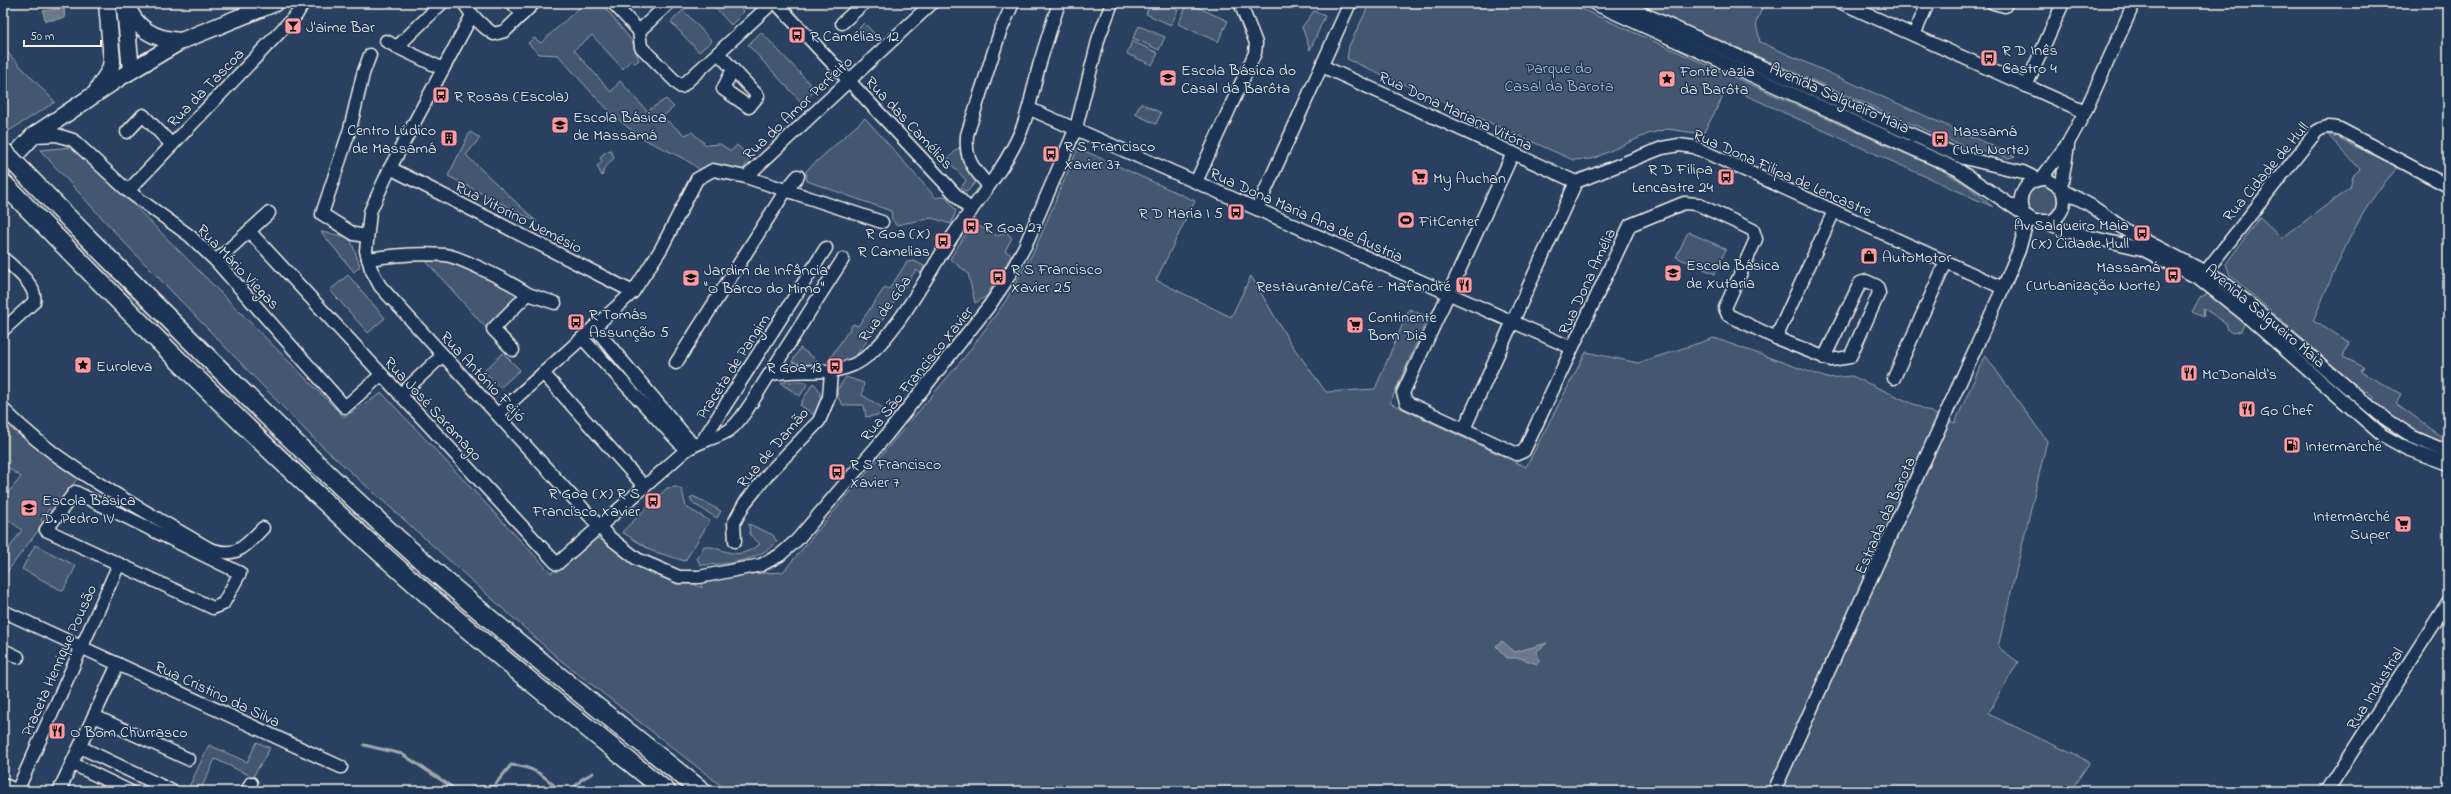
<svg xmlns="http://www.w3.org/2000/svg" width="2451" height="794" font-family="'Indie Flower',sans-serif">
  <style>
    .green { fill: #445771; stroke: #9ca4ac }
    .water { fill: #6a788a; stroke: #a1a8b0 }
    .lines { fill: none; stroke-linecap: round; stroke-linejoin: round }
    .stream { stroke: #a1a8b0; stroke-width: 3 }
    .minor-casing { stroke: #f4f1e8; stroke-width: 15 }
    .major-casing { stroke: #f4f1e8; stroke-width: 19 }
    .highway-casing { stroke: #f4f1e8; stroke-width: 21 }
    .minor { stroke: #1d3557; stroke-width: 12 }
    .major { stroke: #1d3557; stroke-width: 16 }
    .highway { stroke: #1d3557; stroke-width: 18 }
    .highway-bridge-casing { stroke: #f4f1e8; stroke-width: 21; stroke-linecap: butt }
    .highway-bridge { stroke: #1d3557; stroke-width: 18 }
    .labels { text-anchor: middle; stroke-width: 3; stroke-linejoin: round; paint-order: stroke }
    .poi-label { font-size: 16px; fill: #f4f1e8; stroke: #1d3557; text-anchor: start }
    .park-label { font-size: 16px; fill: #bfc3c4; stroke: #1d3557 }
    .street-label { font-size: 16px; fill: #f4f1e8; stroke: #1d3557 }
  </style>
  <rect width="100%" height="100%" fill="#2a4060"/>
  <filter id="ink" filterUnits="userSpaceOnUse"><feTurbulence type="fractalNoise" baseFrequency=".025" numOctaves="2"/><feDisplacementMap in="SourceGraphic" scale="8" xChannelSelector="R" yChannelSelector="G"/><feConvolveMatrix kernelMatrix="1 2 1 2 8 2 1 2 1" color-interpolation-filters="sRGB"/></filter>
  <g filter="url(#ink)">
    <g class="green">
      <path d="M584,3H601L632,41L639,60L635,63L631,60L623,69L592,35L574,50L611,92L620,81L647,111L666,99L674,107L662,117L685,135L692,132L706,145L720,144L731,151L737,145L750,157L743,170L716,166L700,170C681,154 657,148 636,134C607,112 582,82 558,55L539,54L528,43L534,38L541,43Z"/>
      <polygon points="711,3 736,3 744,12 731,25"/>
      <polygon points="1151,3 1161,3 1178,10 1171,25 1146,14"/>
      <polygon points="1188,3 1228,21 1218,42 1178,24"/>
      <polygon points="1361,3 1568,3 1942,170 1968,186 1993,207 1734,90 1724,95 1703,134 1667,129 1648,134 1592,159 1573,160 1347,59 1349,46 1367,9 1360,5"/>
      <polygon points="1639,3 1764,3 1756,23 1760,42 2015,156 2009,158 1958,144 1750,53 1677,23"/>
      <polygon points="683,10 712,41 699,52 671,22"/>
      <polygon points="1314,11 1325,16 1310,50 1302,27"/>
      <polygon points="864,23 875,34 866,42 856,31"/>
      <polygon points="1139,26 1165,37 1159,50 1133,38"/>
      <polygon points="761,32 816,90 802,103 748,45"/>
      <polygon points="1132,41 1158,53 1152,65 1127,54"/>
      <polygon points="3,48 55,102 4,134 3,133"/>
      <polygon points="1141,103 1161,113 1156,124 1135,114"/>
      <polygon points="865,118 936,198 946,196 956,211 951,224 932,218 896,225 892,219 891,211 807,181 806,171"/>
      <polygon points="470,132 480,138 466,155 537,222 448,176"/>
      <path d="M2326,133L2399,167C2358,206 2335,271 2313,321L2350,342L2343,357L2364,367L2361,372L2401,394L2396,403L2444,438L2440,444L2408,427L2372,401L2374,397L2366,391L2363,392L2230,275L2226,264L2260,217L2282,238L2350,188L2353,176L2360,169Z"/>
      <polygon points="72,147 97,168 344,417 382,393 551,573 595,537 702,588 699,577 783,572 967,354 1005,302 1035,249 1078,148 1195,201 1156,280 1231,317 1251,276 1289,341 1326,392 1375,389 1409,309 1428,317 1390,403 1526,467 1586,352 1638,363 1714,338 1827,378 1852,376 1955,423 1985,355 2047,441 1998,647 2018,662 1988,714 2090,762 2070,791 728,791 559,659 313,438 123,241 40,150"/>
      <polygon points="959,147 966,165 978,179 967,192 961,188 966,180 947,160"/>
      <polygon points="611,150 614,158 604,169 602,176 597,166 602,162 600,157 605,152"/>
      <circle cx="2043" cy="201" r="16"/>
      <polygon points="973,223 998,236 1006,232 1012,238 1005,251 1012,255 1000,275 998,274 987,296 975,303 968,273 950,259"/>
      <path d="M321,232C356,238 348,234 360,266L354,272Z"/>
      <polygon points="1688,232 1726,249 1715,274 1676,257"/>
      <polygon points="424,259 447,259 510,287 521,296 487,329"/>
      <polygon points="914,261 924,266 922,274 916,270 876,329 849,365 828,361 853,324 858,326 885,287 889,289 907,262"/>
      <polygon points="348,275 385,318 368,333 330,290"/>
      <polygon points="2208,294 2240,316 2244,324 2241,331 2232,333 2228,330 2226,323 2203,308 2204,317 2192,312 2200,297"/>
      <polygon points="800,348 818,361 815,365 802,365 792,362"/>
      <polygon points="503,353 520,370 500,388 484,371"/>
      <polygon points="846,377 864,383 862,395 886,410 879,415 866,417 864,405 843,405 838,398 837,390"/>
      <polygon points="783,382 806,382 808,383 800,396 783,385 781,383"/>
      <path d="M813,383C825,393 820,403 814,415L800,405Z"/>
      <polygon points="3,423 78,478 51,511 49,509 41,520 44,523 3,577 3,557 22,530 3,516 3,499 21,477 3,464"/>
      <polygon points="676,487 682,490 686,507 710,521 685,561 652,551 622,532 667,488"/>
      <polygon points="693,496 721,511 717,518 694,504 690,498"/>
      <path d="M749,524L773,535L777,542C759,561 725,565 701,565L697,559L704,546C727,548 734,563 760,544L750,535Z"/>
      <polygon points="35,545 76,566 63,591 22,569"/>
      <polygon points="257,742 270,748 253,777 215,759 200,791 187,791 209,745 247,762"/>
    </g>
    <g class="water">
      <polygon points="64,8 65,18 45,21 43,11"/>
      <polygon points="1502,641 1515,652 1547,643 1537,651 1539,661 1537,664 1520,658 1507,658 1496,646"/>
    </g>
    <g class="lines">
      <g class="stream">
        <polyline points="364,745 402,754 458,791"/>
        <path d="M466,791L471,788L494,786L511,765C532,766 546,776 559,791"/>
        <polyline points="571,791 582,779 593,773"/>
      </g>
      <g class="minor-casing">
        <g id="minor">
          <polyline points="442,3 397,47 443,69"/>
          <path d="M464,3C472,16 481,26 494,34L505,31L534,3"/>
          <polyline points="512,3 523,14"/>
          <polyline points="613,3 639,31 641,47 681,87 772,3"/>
          <polyline points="776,3 971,211"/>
          <path d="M1593,3L1957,169L2034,221H2052C2064,213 2067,201 2061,188L2047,179C2026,178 2016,195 2023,213"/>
          <polyline points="1620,3 1964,158 2023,172 2037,179"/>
          <polyline points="1842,3 2085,112"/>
          <polyline points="1993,3 2005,6 2006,3"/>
          <polyline points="472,15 390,168 370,212 366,251 371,269 380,286 609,537 637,559 679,577 699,577 761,565 780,555 797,540 885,437 989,306 1006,281 1025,246 1076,128 1099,37 1112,3"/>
          <polyline points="842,23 864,3"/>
          <polyline points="639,31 669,3"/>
          <polyline points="1914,35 1928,3"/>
          <polyline points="386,41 397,47"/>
          <polyline points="718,53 758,96 749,107 723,89 733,69"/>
          <polyline points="1322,66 1576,182"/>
          <polyline points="2026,86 2063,3"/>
          <polyline points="1030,109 1572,348"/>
          <polyline points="127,132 143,115 172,145"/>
          <polyline points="33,136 57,135 73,140 128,191 190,236 216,261 345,407 381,375"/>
          <polyline points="1513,153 1403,393 1406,402 1517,454 1524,451 1630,225 1684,203 1697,204 1753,230 1756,239 1725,308 1728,315 1776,338 1831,360 1850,357 1879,293 1877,286 1866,281 1860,283 1824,358"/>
          <polyline points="390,168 633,292"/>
          <polyline points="746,177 882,222"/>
          <polyline points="2041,179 2068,143 2085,112 2134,3"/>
          <polyline points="1196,182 1255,53 1256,43 1240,3"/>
          <path d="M988,185C972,167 965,160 967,135L1000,32L1013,3"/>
          <polyline points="2061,188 2068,146"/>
          <polyline points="2062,190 2090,205 2127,231 2221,280 2380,415 2413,437 2448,452"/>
          <polyline points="128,191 297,14 303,3"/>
          <polyline points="1257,209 1350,3"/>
          <polyline points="2046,223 2077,234 2142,249 2200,279 2243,313 2382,435 2407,449 2448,464"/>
          <path d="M249,231L557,564L686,450C700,441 713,439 726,432C740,426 760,388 769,375C797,367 825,377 853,365C889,350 929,271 952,237C975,203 1005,169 1021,131C1030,110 1033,88 1039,66C1045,45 1052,24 1059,3"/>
          <polyline points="366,236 354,234 322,214 350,129 363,74 370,55"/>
          <path d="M3,258C14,268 38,286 34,302L3,330"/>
          <path d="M368,259C393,255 419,253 445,255C461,257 514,284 528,294L493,329L513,350"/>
          <polyline points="216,261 269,213"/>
          <path d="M2206,271L2316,132C2324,126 2330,126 2340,129L2448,186"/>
          <polyline points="528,294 555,303"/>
          <polyline points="594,327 693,445"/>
          <polyline points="582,338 686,450"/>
          <polyline points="1776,338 1834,211"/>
          <polyline points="676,363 786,190 798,176"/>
          <polyline points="543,373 644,486"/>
          <polyline points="769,375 843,259"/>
          <polyline points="1894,378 1946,262"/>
          <polyline points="400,395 443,355"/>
          <path d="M3,409C61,469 138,506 208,548C237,559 243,548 263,528"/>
          <polyline points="498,414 633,292 661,249 697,179 713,170 746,177 932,3"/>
          <polyline points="1464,429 1576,182 1662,148 1679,145 1694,147 2003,288"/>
          <polyline points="703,440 826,248"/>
          <polygon points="75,492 240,573 223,604 213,608 46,530"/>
          <polyline points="735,541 734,523 744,504 769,473 819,421 829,397 831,373"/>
          <polyline points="5,612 341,767"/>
          <polyline points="3,650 18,657"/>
          <polyline points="94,716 188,759"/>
          <polyline points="80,747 172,791"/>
          <polyline points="73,764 129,791"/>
          <polyline points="3,784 17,791"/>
          <polyline points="17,791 119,564"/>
          <polyline points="59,791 118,664"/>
          <polyline points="247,791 251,783"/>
          <polyline points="1774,791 2003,288 2019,250 2028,218"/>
          <polyline points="2327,791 2448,602"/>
        </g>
      </g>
      <g class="major-casing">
        <g id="major">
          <path d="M126,3C134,28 155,40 181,41"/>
          <polyline points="125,7 131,71"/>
          <polyline points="98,89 110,70 112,61 107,3"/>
          <polyline points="3,168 33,136 119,78 181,41 275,3"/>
        </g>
      </g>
      <g class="highway-casing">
        <g id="highway">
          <path d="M3,183C127,310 252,437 384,556C475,638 571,715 666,791"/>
          <path d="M86,236C189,339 292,443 400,541C497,628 600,710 702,791"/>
        </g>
      </g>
      <use href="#minor" class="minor"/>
      <use href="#major" class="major"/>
      <use href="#highway" class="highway"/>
      <g class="highway-bridge-casing">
        <polyline id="highway-bridge" points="3,151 86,236"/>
      </g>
      <use href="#highway-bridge" class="highway-bridge"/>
    </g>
  </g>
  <defs>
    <g id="bar-square" transform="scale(0.9)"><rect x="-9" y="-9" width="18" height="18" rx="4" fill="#ff9aa2" stroke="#1d3557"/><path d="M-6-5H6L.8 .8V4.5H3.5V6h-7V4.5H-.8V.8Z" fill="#111"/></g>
    <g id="bus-square" transform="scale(0.9)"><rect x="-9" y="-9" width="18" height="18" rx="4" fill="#ff9aa2" stroke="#1d3557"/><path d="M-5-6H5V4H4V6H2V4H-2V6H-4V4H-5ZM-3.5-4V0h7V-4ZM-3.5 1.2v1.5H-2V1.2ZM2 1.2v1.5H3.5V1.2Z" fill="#111"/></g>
    <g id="school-square" transform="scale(0.9)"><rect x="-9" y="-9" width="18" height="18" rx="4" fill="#ff9aa2" stroke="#1d3557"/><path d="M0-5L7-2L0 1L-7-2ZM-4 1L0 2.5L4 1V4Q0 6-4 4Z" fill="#111"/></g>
    <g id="sight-square" transform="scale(0.9)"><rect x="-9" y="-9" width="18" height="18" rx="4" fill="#ff9aa2" stroke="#1d3557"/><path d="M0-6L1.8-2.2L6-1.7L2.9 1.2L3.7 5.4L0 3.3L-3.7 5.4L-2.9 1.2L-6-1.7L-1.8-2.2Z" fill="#111"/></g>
    <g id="building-square" transform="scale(0.9)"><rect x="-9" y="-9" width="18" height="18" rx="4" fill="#ff9aa2" stroke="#1d3557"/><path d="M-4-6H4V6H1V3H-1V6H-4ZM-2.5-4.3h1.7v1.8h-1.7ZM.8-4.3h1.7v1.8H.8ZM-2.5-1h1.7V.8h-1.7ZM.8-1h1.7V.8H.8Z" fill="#111"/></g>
    <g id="supermarket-square" transform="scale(0.9)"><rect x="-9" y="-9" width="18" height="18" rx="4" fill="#ff9aa2" stroke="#1d3557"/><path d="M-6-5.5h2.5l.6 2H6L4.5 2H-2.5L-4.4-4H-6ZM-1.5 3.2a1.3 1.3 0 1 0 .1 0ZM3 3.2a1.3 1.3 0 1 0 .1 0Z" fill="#111"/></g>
    <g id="stadium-square" transform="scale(0.9)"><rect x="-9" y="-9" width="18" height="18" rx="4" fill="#ff9aa2" stroke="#1d3557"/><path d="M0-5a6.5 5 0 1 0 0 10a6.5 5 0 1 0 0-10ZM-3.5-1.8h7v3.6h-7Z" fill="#111"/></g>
    <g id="shop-square" transform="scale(0.9)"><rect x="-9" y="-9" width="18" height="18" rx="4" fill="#ff9aa2" stroke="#1d3557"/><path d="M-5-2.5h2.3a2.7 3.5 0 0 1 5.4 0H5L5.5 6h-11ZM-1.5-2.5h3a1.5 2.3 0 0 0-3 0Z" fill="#111"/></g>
    <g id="restaurant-square" transform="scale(0.9)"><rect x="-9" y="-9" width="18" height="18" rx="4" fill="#ff9aa2" stroke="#1d3557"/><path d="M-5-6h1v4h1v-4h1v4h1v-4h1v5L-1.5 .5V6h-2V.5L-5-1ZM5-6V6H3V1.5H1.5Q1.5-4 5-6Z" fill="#111"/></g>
    <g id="fuel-square" transform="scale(0.9)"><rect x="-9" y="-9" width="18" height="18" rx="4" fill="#ff9aa2" stroke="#1d3557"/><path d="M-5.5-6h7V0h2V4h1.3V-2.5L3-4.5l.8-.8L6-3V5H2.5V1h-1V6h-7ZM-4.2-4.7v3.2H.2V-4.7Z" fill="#111"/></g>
  </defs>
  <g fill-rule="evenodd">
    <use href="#bar-square" x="293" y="26"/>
    <use href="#bus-square" x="797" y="35"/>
    <use href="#bus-square" x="1989" y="58"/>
    <use href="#school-square" x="1168" y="78"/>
    <use href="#sight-square" x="1667" y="79"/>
    <use href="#bus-square" x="441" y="95"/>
    <use href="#school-square" x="560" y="125"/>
    <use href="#building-square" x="449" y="138"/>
    <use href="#bus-square" x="1940" y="139"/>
    <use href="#bus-square" x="1051" y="154"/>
    <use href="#supermarket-square" x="1420" y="177"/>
    <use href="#bus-square" x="1726" y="177"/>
    <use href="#bus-square" x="1236" y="212"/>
    <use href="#stadium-square" x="1406" y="220"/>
    <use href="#bus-square" x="971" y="226"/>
    <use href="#bus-square" x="2142" y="233"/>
    <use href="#bus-square" x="943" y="241"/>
    <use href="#shop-square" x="1869" y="256"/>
    <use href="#school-square" x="1673" y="273"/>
    <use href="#bus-square" x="2173" y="275"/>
    <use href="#bus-square" x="998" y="277"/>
    <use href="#school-square" x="691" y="278"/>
    <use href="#restaurant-square" x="1464" y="285"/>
    <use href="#bus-square" x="576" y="322"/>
    <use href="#supermarket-square" x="1355" y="325"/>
    <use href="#sight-square" x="83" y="365"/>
    <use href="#bus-square" x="835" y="366"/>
    <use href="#restaurant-square" x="2189" y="373"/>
    <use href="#restaurant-square" x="2247" y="409"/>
    <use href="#fuel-square" x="2292" y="445"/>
    <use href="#bus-square" x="837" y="472"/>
    <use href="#bus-square" x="653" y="501"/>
    <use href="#school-square" x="29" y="508"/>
    <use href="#supermarket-square" x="2403" y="524"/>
    <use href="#restaurant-square" x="57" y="731"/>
  </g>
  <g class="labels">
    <g class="poi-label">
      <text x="306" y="32">J'aime Bar</text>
      <text x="810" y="41">R Camélias 12</text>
      <text x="2002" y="55">R D Inês<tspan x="2002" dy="18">Castro 4</tspan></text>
      <text x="1181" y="75">Escola Básica do<tspan x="1181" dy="18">Casal da Barôta</tspan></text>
      <text x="1680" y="76">Fonte vazia<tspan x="1680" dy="18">da Barôta</tspan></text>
      <text x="454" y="101">R Rosas (Escola)</text>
      <text x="573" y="122">Escola Básica<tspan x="573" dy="18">de Massamá</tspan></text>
      <text x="436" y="135" text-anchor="end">Centro Lúdico<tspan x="436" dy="18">de Massamá</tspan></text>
      <text x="1953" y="136">Massamá<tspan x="1953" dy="18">(Urb Norte)</tspan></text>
      <text x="1064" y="151">R S Francisco<tspan x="1064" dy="18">Xavier 37</tspan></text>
      <text x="1713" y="174" text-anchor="end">R D Filipa<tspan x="1713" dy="18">Lencastre 24</tspan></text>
      <text x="1433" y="183">My Auchan</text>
      <text x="1223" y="218" text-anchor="end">R D Maria I 5</text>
      <text x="1419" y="226">FitCenter</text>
      <text x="2129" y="230" text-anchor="end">Av Salgueiro Maia<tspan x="2129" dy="18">(X) Cidade Hull</tspan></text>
      <text x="984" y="232">R Goa 27</text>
      <text x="930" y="238" text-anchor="end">R Goa (X)<tspan x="930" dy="18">R Camelias</tspan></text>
      <text x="1882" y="262">AutoMotor</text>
      <text x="1686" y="270">Escola Básica<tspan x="1686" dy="18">de Xutaria</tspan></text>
      <text x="2160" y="272" text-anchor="end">Massamá<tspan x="2160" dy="18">(Urbanização Norte)</tspan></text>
      <text x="1011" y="274">R S Francisco<tspan x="1011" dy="18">Xavier 25</tspan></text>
      <text x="704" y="275">Jardim de Infância<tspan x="704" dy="18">"O Barco do Mimo"</tspan></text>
      <text x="1451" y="291" text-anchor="end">Restaurante/Café - Mafandré</text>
      <text x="589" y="319">R Tomás<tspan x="589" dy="18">Assunção 5</tspan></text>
      <text x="1368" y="322">Continente<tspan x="1368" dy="18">Bom Dia</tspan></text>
      <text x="96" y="371">Euroleva</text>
      <text x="822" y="372" text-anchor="end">R Goa 13</text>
      <text x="2202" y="379">McDonald's</text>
      <text x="2260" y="415">Go Chef</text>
      <text x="2305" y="451">Intermarché</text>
      <text x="850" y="469">R S Francisco<tspan x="850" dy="18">Xavier 7</tspan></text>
      <text x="640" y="498" text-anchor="end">R Goa (X) R S<tspan x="640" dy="18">Francisco Xavier</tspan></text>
      <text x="42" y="505">Escola Básica<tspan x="42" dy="18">D. Pedro IV</tspan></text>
      <text x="2390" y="521" text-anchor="end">Intermarché<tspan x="2390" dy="18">Super</tspan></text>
      <text x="70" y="737">O Bom Churrasco</text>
    </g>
    <g class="park-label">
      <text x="1559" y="73">Parque do<tspan x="1559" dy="18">Casal da Barota</tspan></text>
    </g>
    <g class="street-label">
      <text transform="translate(205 87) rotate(-46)" y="6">Rua da Tascoa</text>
      <text transform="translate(1840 97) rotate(24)" y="6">Avenida Salgueiro Maia</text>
      <text transform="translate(797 107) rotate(-43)" y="6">Rua do Amor Perfeito</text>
      <text transform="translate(1456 110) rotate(25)" y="6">Rua Dona Mariana Vitória</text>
      <text transform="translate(910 122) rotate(47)" y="6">Rua das Camélias</text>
      <text transform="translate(2265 171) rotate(-50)" y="6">Rua Cidade de Hull</text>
      <text transform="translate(1783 172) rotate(24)" y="6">Rua Dona Filipa de Lencastre</text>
      <text transform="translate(1307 214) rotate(24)" y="6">Rua Dona Maria Ana de Áustria</text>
      <text transform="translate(519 216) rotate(27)" y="6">Rua Vitorino Nemésio</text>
      <text transform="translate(239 266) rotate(46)" y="6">Rua Mário Viegas</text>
      <text transform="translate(1586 281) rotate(-65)" y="6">Rua Dona Amélia</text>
      <text transform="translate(884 308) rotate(-54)" y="6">Rua de Gôa</text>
      <text transform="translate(2266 315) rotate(40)" y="6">Avenida Salgueiro Maia</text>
      <text transform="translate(732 366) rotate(-57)" y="6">Praceta de Pangim</text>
      <text transform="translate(916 373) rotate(-51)" y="6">Rua São Francisco Xavier</text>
      <text transform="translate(484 376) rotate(47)" y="6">Rua António Feijó</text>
      <text transform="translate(434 408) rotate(47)" y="6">Rua José Saramago</text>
      <text transform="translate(772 447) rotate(-49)" y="6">Rua de Damão</text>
      <text transform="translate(1884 515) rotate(-66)" y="6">Estrada da Barota</text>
      <text transform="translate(58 660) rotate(-66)" y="6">Praceta Henrique Pousão</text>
      <text transform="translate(2374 688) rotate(-58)" y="6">Rua Industrial</text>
      <text transform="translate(218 693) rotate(25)" y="6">Rua Cristino da Silva</text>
    </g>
  </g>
  <rect width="2451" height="794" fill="none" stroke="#1d3557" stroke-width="16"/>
  <rect x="8" y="8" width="2435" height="778" fill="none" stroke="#f4f1e8" stroke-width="1.5" filter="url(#ink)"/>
  <path d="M24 40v6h77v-6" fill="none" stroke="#f4f1e8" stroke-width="2"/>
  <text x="30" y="40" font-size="12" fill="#f4f1e8" stroke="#1d3557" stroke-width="3" paint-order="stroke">50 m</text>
</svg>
